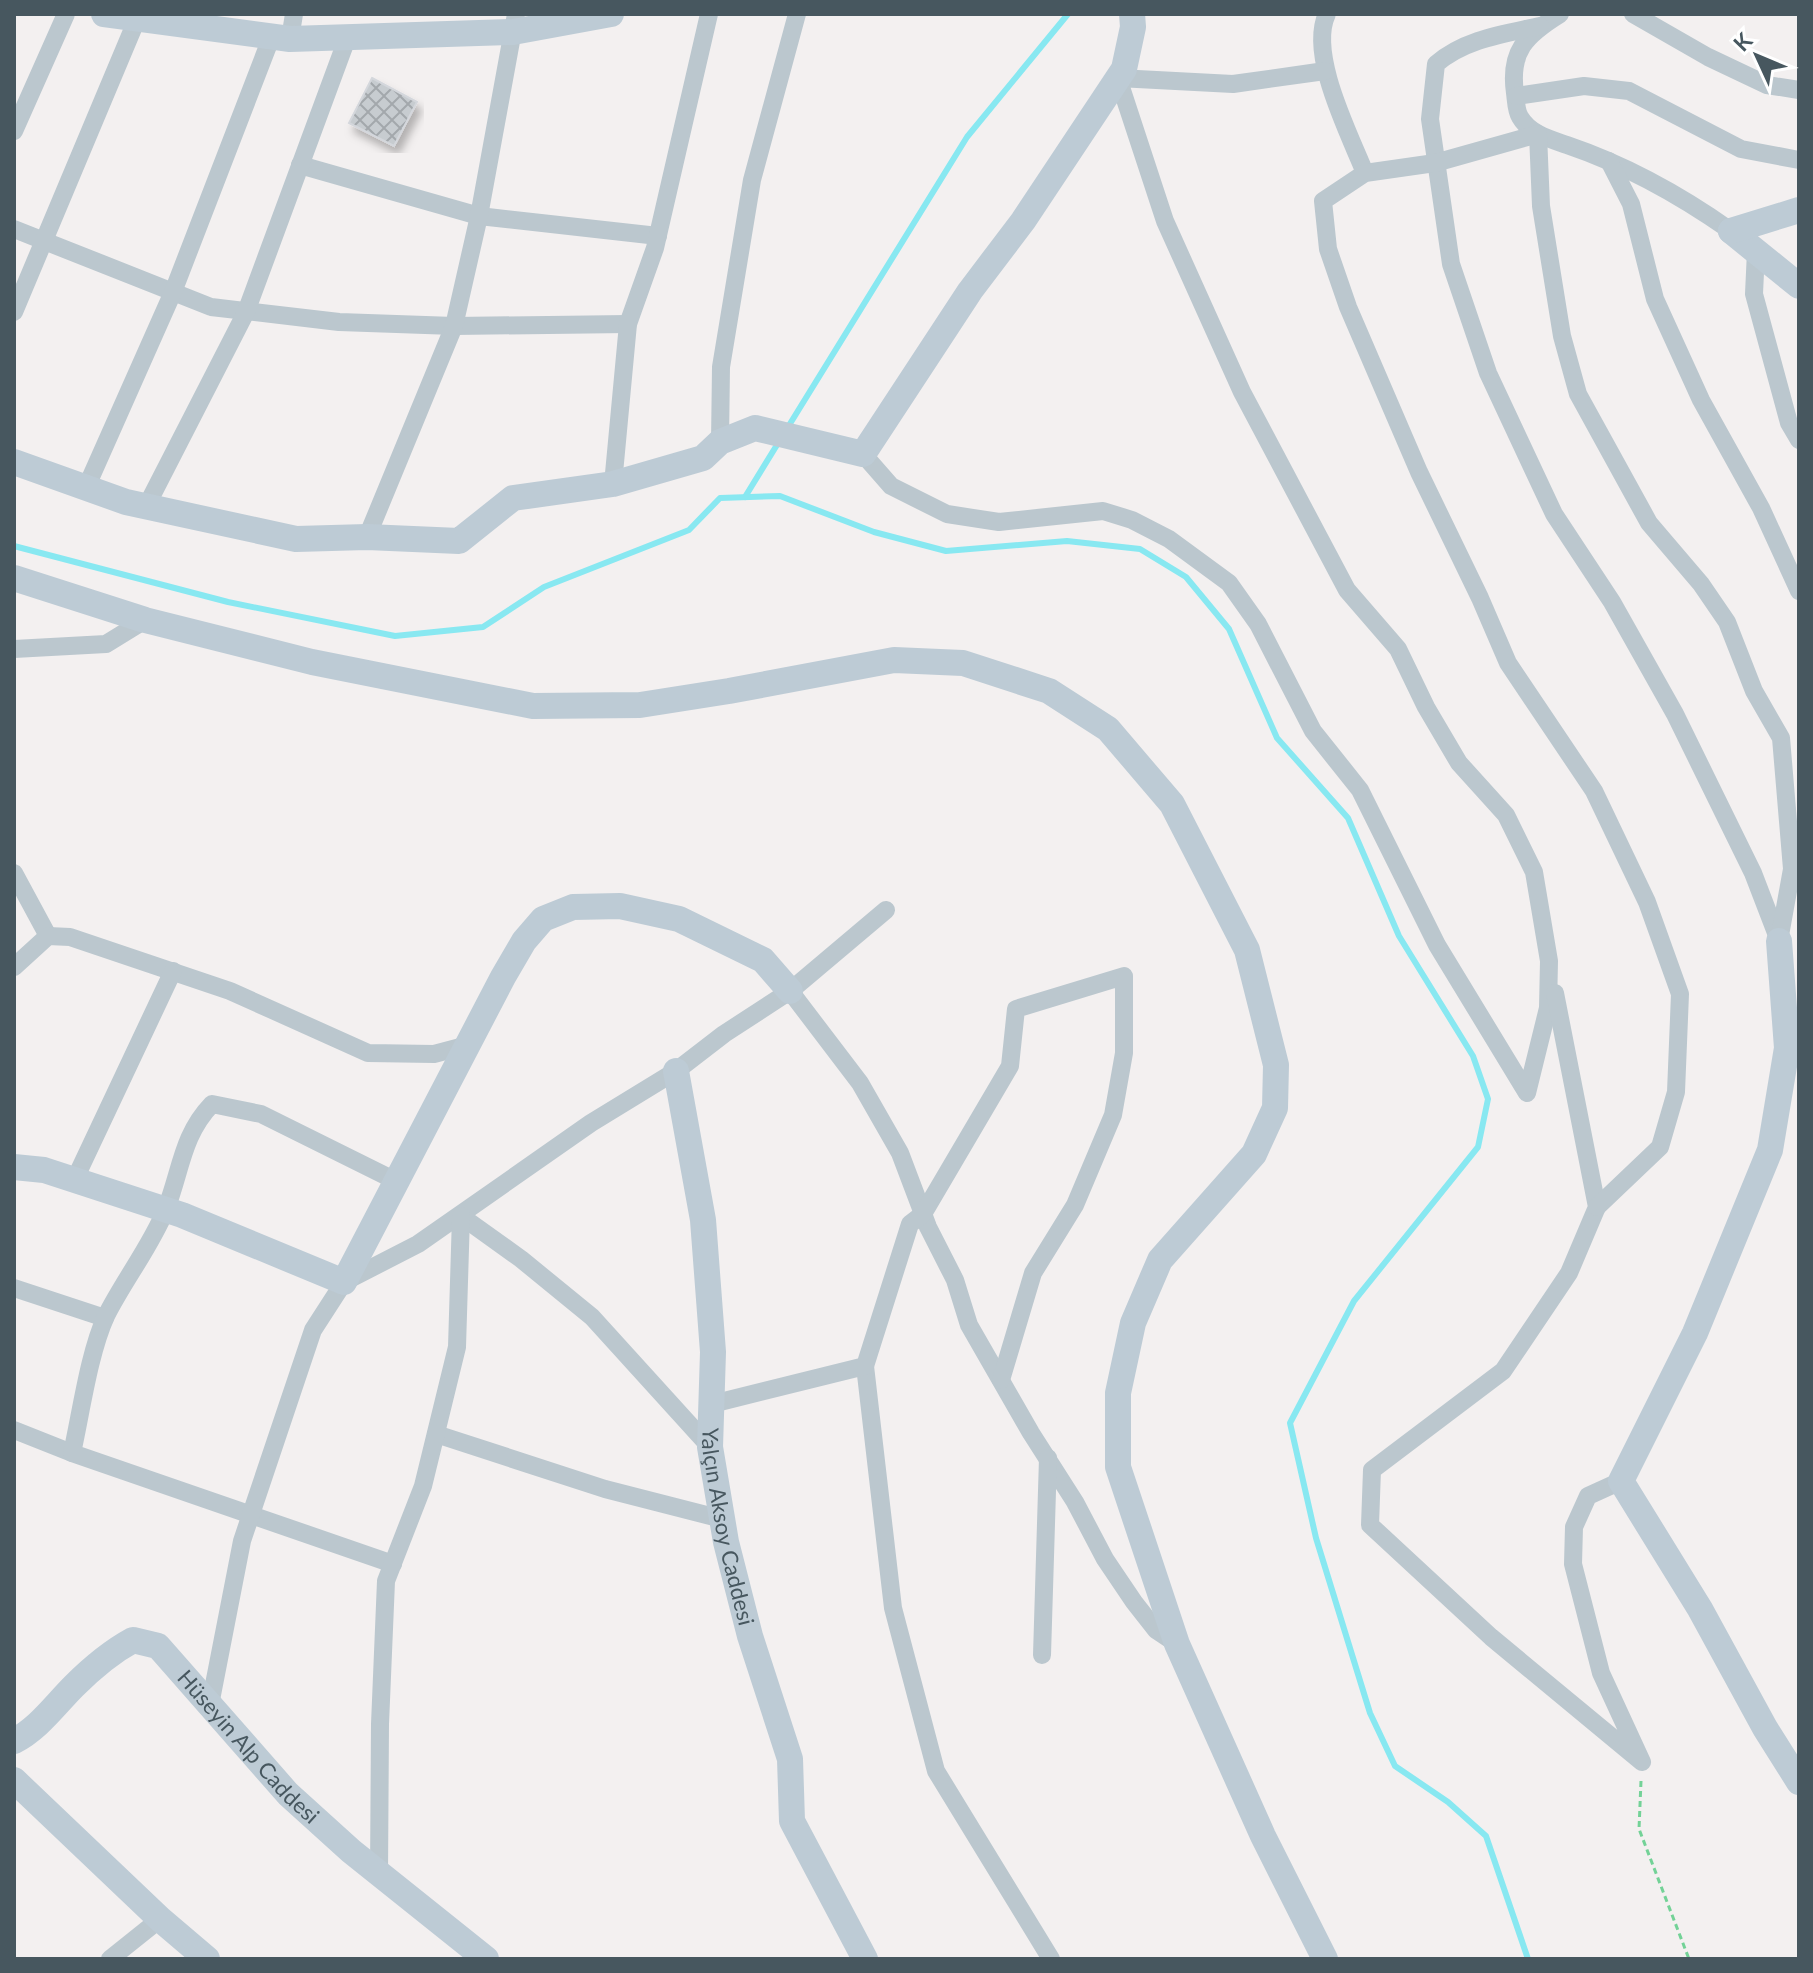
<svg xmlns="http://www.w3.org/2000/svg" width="1813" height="1973" font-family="Lato,sans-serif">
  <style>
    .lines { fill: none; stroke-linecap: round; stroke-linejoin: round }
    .stream { stroke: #88e8f1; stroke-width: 6 }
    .building { fill: url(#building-cross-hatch); stroke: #d4d7dc; stroke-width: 2; filter: url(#shadow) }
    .path { stroke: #73d297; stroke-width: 3; stroke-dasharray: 6 4; stroke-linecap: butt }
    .street { stroke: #bbc7ce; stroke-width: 18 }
    .secondary { stroke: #bdcbd5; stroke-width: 26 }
    .labels { text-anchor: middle; stroke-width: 8; stroke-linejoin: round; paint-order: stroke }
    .street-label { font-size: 22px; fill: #47575f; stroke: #fff }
  </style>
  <defs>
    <pattern id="building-cross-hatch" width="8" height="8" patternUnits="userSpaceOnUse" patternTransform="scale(2)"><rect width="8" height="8" fill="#c7ccd0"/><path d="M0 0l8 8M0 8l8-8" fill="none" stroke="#a3a8ac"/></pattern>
    <filter id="shadow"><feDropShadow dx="4.5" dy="8" stdDeviation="4" flood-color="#0004"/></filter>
  </defs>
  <rect width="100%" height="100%" fill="#f3f0f0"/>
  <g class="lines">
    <g class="stream">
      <polyline points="788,427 967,137 1068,14"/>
      <polyline points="745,497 780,440"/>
      <polyline points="14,546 228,602 395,636 483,627 544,587 689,530 720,498 780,496 874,532 946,551 1067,541 1140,549 1186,577 1229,629 1277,738 1348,818 1399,936 1473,1056 1488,1099 1478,1147 1354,1301 1290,1423 1316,1538 1370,1713 1395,1766 1448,1802 1486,1836 1528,1959"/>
    </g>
  </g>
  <polygon class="building" points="372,78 417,102 394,146 349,123"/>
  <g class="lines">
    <polyline class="path" points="1641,1781 1639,1829 1689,1959"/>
    <g class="street">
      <path d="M1327,14C1308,54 1349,133 1365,173"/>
      <path d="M1560,14C1526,35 1509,51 1515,93C1516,100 1516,111 1520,117C1530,134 1550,139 1567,145C1626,165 1680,195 1731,231"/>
      <polyline points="1633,14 1708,57 1767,85 1799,90"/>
      <path d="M1540,26C1504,34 1465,39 1436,64L1430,119L1451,264L1488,373L1554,514L1612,602L1675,714L1753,873L1778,938"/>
      <polyline points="290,39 294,14"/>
      <polyline points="1516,96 1584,86 1629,91 1741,149 1799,160"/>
      <polyline points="14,131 66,14"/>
      <polyline points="1609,161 1631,204 1655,299 1701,400 1761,508 1799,591"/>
      <polyline points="300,165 479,216 658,236"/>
      <polyline points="14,229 211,307 339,322 454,326 628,324"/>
      <polyline points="1756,251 1754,294 1789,423 1799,440"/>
      <polyline points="14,312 137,19"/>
      <polyline points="720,442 721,367 752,180 797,14"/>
      <polyline points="863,454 891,486 947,514 999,522 1103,511 1132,520 1169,539 1229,583 1258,624 1313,731 1360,790 1437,945 1527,1093 1548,1008 1549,961 1534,872 1506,815 1459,763 1426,707 1398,649 1347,590 1242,392 1165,221 1118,78 1233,84 1325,71"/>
      <polyline points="613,484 628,324 655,248 709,14"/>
      <polyline points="86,488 173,292 271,38"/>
      <polyline points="146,507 246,312 348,36"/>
      <polyline points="367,537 454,326 479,216 516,14"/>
      <polyline points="14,649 106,644 145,620"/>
      <polyline points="14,873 48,936"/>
      <polyline points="14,967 48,936 70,937 230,991 368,1053 434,1054 468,1045"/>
      <polyline points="790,991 860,1083 900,1153 928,1227 955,1280 969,1325 1031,1433 1075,1502 1105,1559 1134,1602 1156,1630 1177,1644"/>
      <polyline points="1555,993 1597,1207 1569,1273 1503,1371 1372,1470 1370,1525 1491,1637 1642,1762 1601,1673 1573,1564 1574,1527 1588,1496 1621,1481"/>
      <polyline points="75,1179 173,971"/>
      <polyline points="1597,1207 1660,1147 1676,1092 1680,994 1647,902 1594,791 1508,663 1480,598 1419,472 1348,307 1328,249 1323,201 1365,173 1435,163 1538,134 1541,206 1562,336 1578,394 1649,523 1701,584 1727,622 1754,691 1781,738 1792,869 1779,941"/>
      <polyline points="461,1216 521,1259 592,1317 710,1447"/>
      <polyline points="14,1288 105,1318"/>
      <polyline points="865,1366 893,1608 936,1771 1051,1959"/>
      <polyline points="712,1404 865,1366 910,1224 923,1214 1010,1066 1016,1009 1124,976 1124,1053 1113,1115 1075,1205 1033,1273 1001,1380"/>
      <polyline points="14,1430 72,1453"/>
      <polyline points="436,1434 605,1489 722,1519"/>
      <path d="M393,1564L72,1453C81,1413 89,1353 106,1316C124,1280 151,1246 166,1209C181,1171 182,1135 212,1104L261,1114L398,1182"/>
      <polyline points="1042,1655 1048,1458"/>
      <polyline points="210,1705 242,1541 313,1330 344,1282 418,1244 591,1123 676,1071 724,1034 790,991 886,910"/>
      <polyline points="379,1874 380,1724 386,1581 423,1486 457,1347 461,1216"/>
      <polyline points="110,1959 160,1919"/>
    </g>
    <g class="secondary">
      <polyline points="104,14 290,39 513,32 611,14"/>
      <polyline points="1731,231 1799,286"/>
      <polyline points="1731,231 1799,210"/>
      <polyline points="14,462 126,502 296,539 367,537 459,541 513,498 613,484 703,458 720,442 755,428 863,454 970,291 1023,221 1124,69 1133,27 1132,14"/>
      <polyline points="14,578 145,620 312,662 533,706 640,705 729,691 894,660 963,663 1049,691 1108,729 1172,804 1247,950 1276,1065 1275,1108 1254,1154 1160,1260 1133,1323 1118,1393 1118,1467 1177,1644 1263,1836 1325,1959"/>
      <polyline points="1779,941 1787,1048 1770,1150 1695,1333 1621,1481 1700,1609 1765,1728 1799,1782"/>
      <path id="s1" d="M676,1071L703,1220L713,1352L710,1447L726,1542L750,1636L790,1759L792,1821L865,1959"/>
      <polyline points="14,1167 44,1170 182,1215 344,1282 503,977 524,941 543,919 573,907 620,906 679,919 763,960 790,991"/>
      <path id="s2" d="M14,1741C38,1729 55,1705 74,1686C91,1669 111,1652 133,1640L158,1646L288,1794L351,1851L486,1959"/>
      <polyline points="14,1780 160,1919 207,1959"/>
    </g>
  </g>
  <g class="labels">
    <g class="street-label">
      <text dy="8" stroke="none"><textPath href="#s1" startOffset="460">Yalçın Aksoy Caddesi</textPath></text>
      <text dy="8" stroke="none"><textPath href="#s2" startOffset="318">Hüseyin Alp Caddesi</textPath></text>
    </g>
  </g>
  <rect width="1813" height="1973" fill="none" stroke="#47575f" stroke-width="32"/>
  <g transform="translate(1757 56) rotate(314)" stroke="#ffffff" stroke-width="6" paint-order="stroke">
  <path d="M0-6L14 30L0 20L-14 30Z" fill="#47575f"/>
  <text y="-12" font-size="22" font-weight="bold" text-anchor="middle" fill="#47575f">K</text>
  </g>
</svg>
